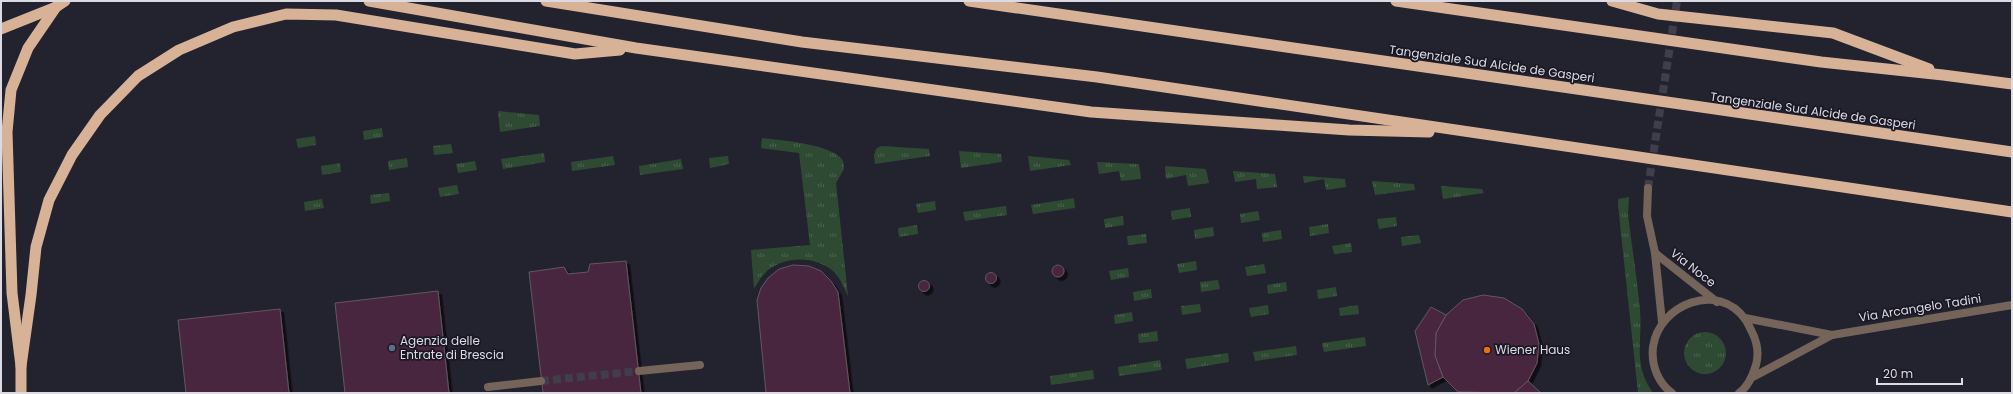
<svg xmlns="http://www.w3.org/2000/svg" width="2013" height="394" font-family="Poppins,sans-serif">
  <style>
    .grass { fill: url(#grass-tufts) }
    .building { fill: #492741; stroke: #64555f; filter: url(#shadow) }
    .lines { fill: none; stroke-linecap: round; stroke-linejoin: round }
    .pedestrian-tunnel { stroke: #3f3e4a; stroke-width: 8; stroke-dasharray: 8 4; stroke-linecap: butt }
    .minor-tunnel { stroke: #3f3e4a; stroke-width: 8; stroke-dasharray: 8 4; stroke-linecap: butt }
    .pedestrian { stroke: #756459; stroke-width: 8 }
    .minor { stroke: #756459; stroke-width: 8 }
    .trunk { stroke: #d8b297; stroke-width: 11 }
    .service-dot { fill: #5c6f8a; stroke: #1a1825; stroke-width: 1.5 }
    .food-dot { fill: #e8710a; stroke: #1a1825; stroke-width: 1.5 }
    .labels { text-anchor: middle; stroke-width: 3.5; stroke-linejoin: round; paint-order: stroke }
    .street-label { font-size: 12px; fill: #dcdbe4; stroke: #1a1825 }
    .poi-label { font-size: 12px; fill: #dcdbe4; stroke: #1a1825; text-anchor: start }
  </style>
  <defs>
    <pattern id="grass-tufts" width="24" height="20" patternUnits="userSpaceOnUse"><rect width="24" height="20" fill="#2f4a33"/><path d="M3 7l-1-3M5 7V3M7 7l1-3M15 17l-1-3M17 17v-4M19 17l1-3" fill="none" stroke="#4d6450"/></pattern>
    <filter id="shadow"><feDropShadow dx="3.5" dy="3.5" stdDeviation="0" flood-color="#0009"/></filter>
  </defs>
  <rect width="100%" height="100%" fill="#23222f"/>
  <g class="grass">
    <polygon points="498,111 539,115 540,126 500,132"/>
    <polygon points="382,128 383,137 364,140 363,131"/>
    <polygon points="315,136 316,145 298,148 296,139"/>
    <path d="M762,138C780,140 828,144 841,158C844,161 844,165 844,169L836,183L848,296C844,288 841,279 834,272C816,255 782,255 764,274C760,278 757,284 754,289L751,250L810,245L799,153L761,148Z"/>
    <polygon points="451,144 453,153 434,155 433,146"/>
    <polygon points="881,146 929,149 930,156 875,164 874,155 876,149"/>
    <polygon points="959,151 1001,154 1002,162 961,168"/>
    <polygon points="544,153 545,162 503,169 501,159"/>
    <polygon points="613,156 615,165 572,171 571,162"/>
    <polygon points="728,156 729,164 710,168 709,158"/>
    <polygon points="1028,156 1069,160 1071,165 1030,171"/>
    <polygon points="407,158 408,167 389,170 388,161"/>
    <polygon points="681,159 683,169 640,175 639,166"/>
    <polygon points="475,161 477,170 458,173 456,164"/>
    <polygon points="1097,162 1139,164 1141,179 1121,181 1119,171 1099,174"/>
    <polygon points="340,163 341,172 322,175 321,166"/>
    <polygon points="1165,166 1206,169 1209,183 1188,186 1186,175 1166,179"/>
    <polygon points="1233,171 1275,174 1277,187 1257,189 1256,179 1235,182"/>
    <polygon points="1303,176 1345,179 1346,187 1326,190 1324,179 1304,183"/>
    <polygon points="1372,181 1414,184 1415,190 1375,195"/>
    <polygon points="457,185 459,194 440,197 438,188"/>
    <polygon points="1441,186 1482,189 1484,193 1443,199"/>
    <polygon points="389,193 390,201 371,204 370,195"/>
    <path d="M1629,197L1628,215C1632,247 1637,278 1640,310C1643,343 1632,363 1653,393H1638L1618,205V199Z"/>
    <polygon points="1074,198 1075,208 1033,214 1031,205"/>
    <polygon points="322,199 324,208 305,211 304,202"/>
    <polygon points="935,201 936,210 918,213 916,204"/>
    <polygon points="1006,206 1007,215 965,221 963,212"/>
    <polygon points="1190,208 1191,217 1172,220 1171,211"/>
    <polygon points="1258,211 1260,220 1241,223 1240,214"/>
    <polygon points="1123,216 1124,225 1105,228 1104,219"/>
    <polygon points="1396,217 1397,226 1379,229 1377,219"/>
    <polygon points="1328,224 1329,233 1310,236 1309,227"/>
    <polygon points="917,225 918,234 899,237 898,228"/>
    <polygon points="1213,227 1214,236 1195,239 1194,230"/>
    <polygon points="1281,230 1282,239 1263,242 1262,233"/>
    <polygon points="1146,234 1147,243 1128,245 1127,236"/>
    <polygon points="1419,235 1421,243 1402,246 1401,237"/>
    <polygon points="1351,243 1352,252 1334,254 1332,246"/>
    <polygon points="1196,261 1197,270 1179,273 1177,264"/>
    <polygon points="1264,264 1266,273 1247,276 1245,267"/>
    <polygon points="1128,268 1129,277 1111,280 1109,271"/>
    <polygon points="1218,280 1220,289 1201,292 1200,282"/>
    <polygon points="1286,282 1287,291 1268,294 1267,285"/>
    <polygon points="1336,287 1337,296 1318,299 1317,290"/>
    <polygon points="1151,289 1152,298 1134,301 1133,292"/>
    <polygon points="1200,304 1201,312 1182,315 1181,306"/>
    <polygon points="1268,305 1269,314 1251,317 1249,308"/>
    <polygon points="1358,305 1359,314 1340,316 1339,308"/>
    <polygon points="1132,312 1133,321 1115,324 1114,315"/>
    <polygon points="1157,331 1158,341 1139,343 1138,334"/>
    <circle cx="1705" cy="353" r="21"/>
    <polygon points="1365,337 1366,346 1324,352 1322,343"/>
    <polygon points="1296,346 1297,355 1255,361 1253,352"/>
    <polygon points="1228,353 1229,362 1187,369 1185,359"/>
    <polygon points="1160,360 1162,370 1119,376 1118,367"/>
    <polygon points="1093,370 1094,379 1051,385 1050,376"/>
  </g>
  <g class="building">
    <polygon points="626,261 641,393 543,393 529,272 564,267 568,274 588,272 590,264"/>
    <polygon points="793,265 809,266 821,271 831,281 838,292 850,393 766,393 757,300 761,288 768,278 779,269"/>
    <circle cx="1058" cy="271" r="6"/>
    <circle cx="991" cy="278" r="5.5"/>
    <circle cx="924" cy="286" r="5.5"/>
    <polygon points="438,291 449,393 345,393 335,303"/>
    <polygon points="1483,295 1504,298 1522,309 1534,324 1539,344 1537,363 1528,381 1514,393 1458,392 1443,377 1435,356 1436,333 1446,315 1463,300"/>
    <polygon points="1431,307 1446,315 1436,333 1435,356 1443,377 1428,385 1415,331"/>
    <polygon points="280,309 289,393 186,393 178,320"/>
    <polygon points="1528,381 1541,393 1514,393"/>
  </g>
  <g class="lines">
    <polyline class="pedestrian-tunnel" points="541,381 639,371"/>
    <polyline class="minor-tunnel" points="1648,188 1677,1"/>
    <g class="pedestrian">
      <polyline points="639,371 700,365"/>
      <polyline points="488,387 541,381"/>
    </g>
    <g class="minor">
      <polyline points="1648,188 1647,216 1655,253 1662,322"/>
      <polyline points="1655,253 1717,302"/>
      <polyline points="1745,318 1832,335"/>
      <polyline points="1753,377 1832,335 2012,305"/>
      <path d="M1672,393C1658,383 1651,365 1653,347C1659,304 1718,281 1745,319C1748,323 1750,328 1752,332C1757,342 1759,354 1756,365C1753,375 1748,387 1739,393"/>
    </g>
    <g class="trunk">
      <polyline points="369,1 636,48 1091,112 1349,130 1429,132"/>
      <polyline points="546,1 802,42 1097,77 2012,212"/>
      <polyline points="969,1 2012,152"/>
      <polyline points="1396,1 1821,62 1943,75 2012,84"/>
      <polyline points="1612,1 1658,14 1833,33 1929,69"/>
      <polyline points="1,29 56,7 65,1"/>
      <polyline points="21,366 31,295 36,247 49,200 72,155 100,115 138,76 179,50 233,27 286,14 336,15 575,54 620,50"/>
      <polyline points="21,393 21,366 12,293 7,132 11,90 28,48 56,7"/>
    </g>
  </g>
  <circle class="service-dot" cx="392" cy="348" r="4"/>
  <circle class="food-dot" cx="1487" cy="350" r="4"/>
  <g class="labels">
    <g class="street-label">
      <text transform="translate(1492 64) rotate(8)" y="4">Tangenziale Sud Alcide de Gasperi</text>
      <text transform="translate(1813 111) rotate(8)" y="4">Tangenziale Sud Alcide de Gasperi</text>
      <text transform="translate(1693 268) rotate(38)" y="4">Via Noce</text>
      <text transform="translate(1920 308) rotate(-9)" y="4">Via Arcangelo Tadini</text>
    </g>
    <g class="poi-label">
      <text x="400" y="345">Agenzia delle<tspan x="400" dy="14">Entrate di Brescia</tspan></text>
      <text x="1495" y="354">Wiener Haus</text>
    </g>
  </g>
  <rect width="2013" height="394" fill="none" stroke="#dcdbe4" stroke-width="4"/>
  <path d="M1877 378v6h85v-6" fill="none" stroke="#dcdbe4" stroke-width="2"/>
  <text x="1883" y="378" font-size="12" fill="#dcdbe4" stroke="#1a1825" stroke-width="3" paint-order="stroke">20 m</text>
</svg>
